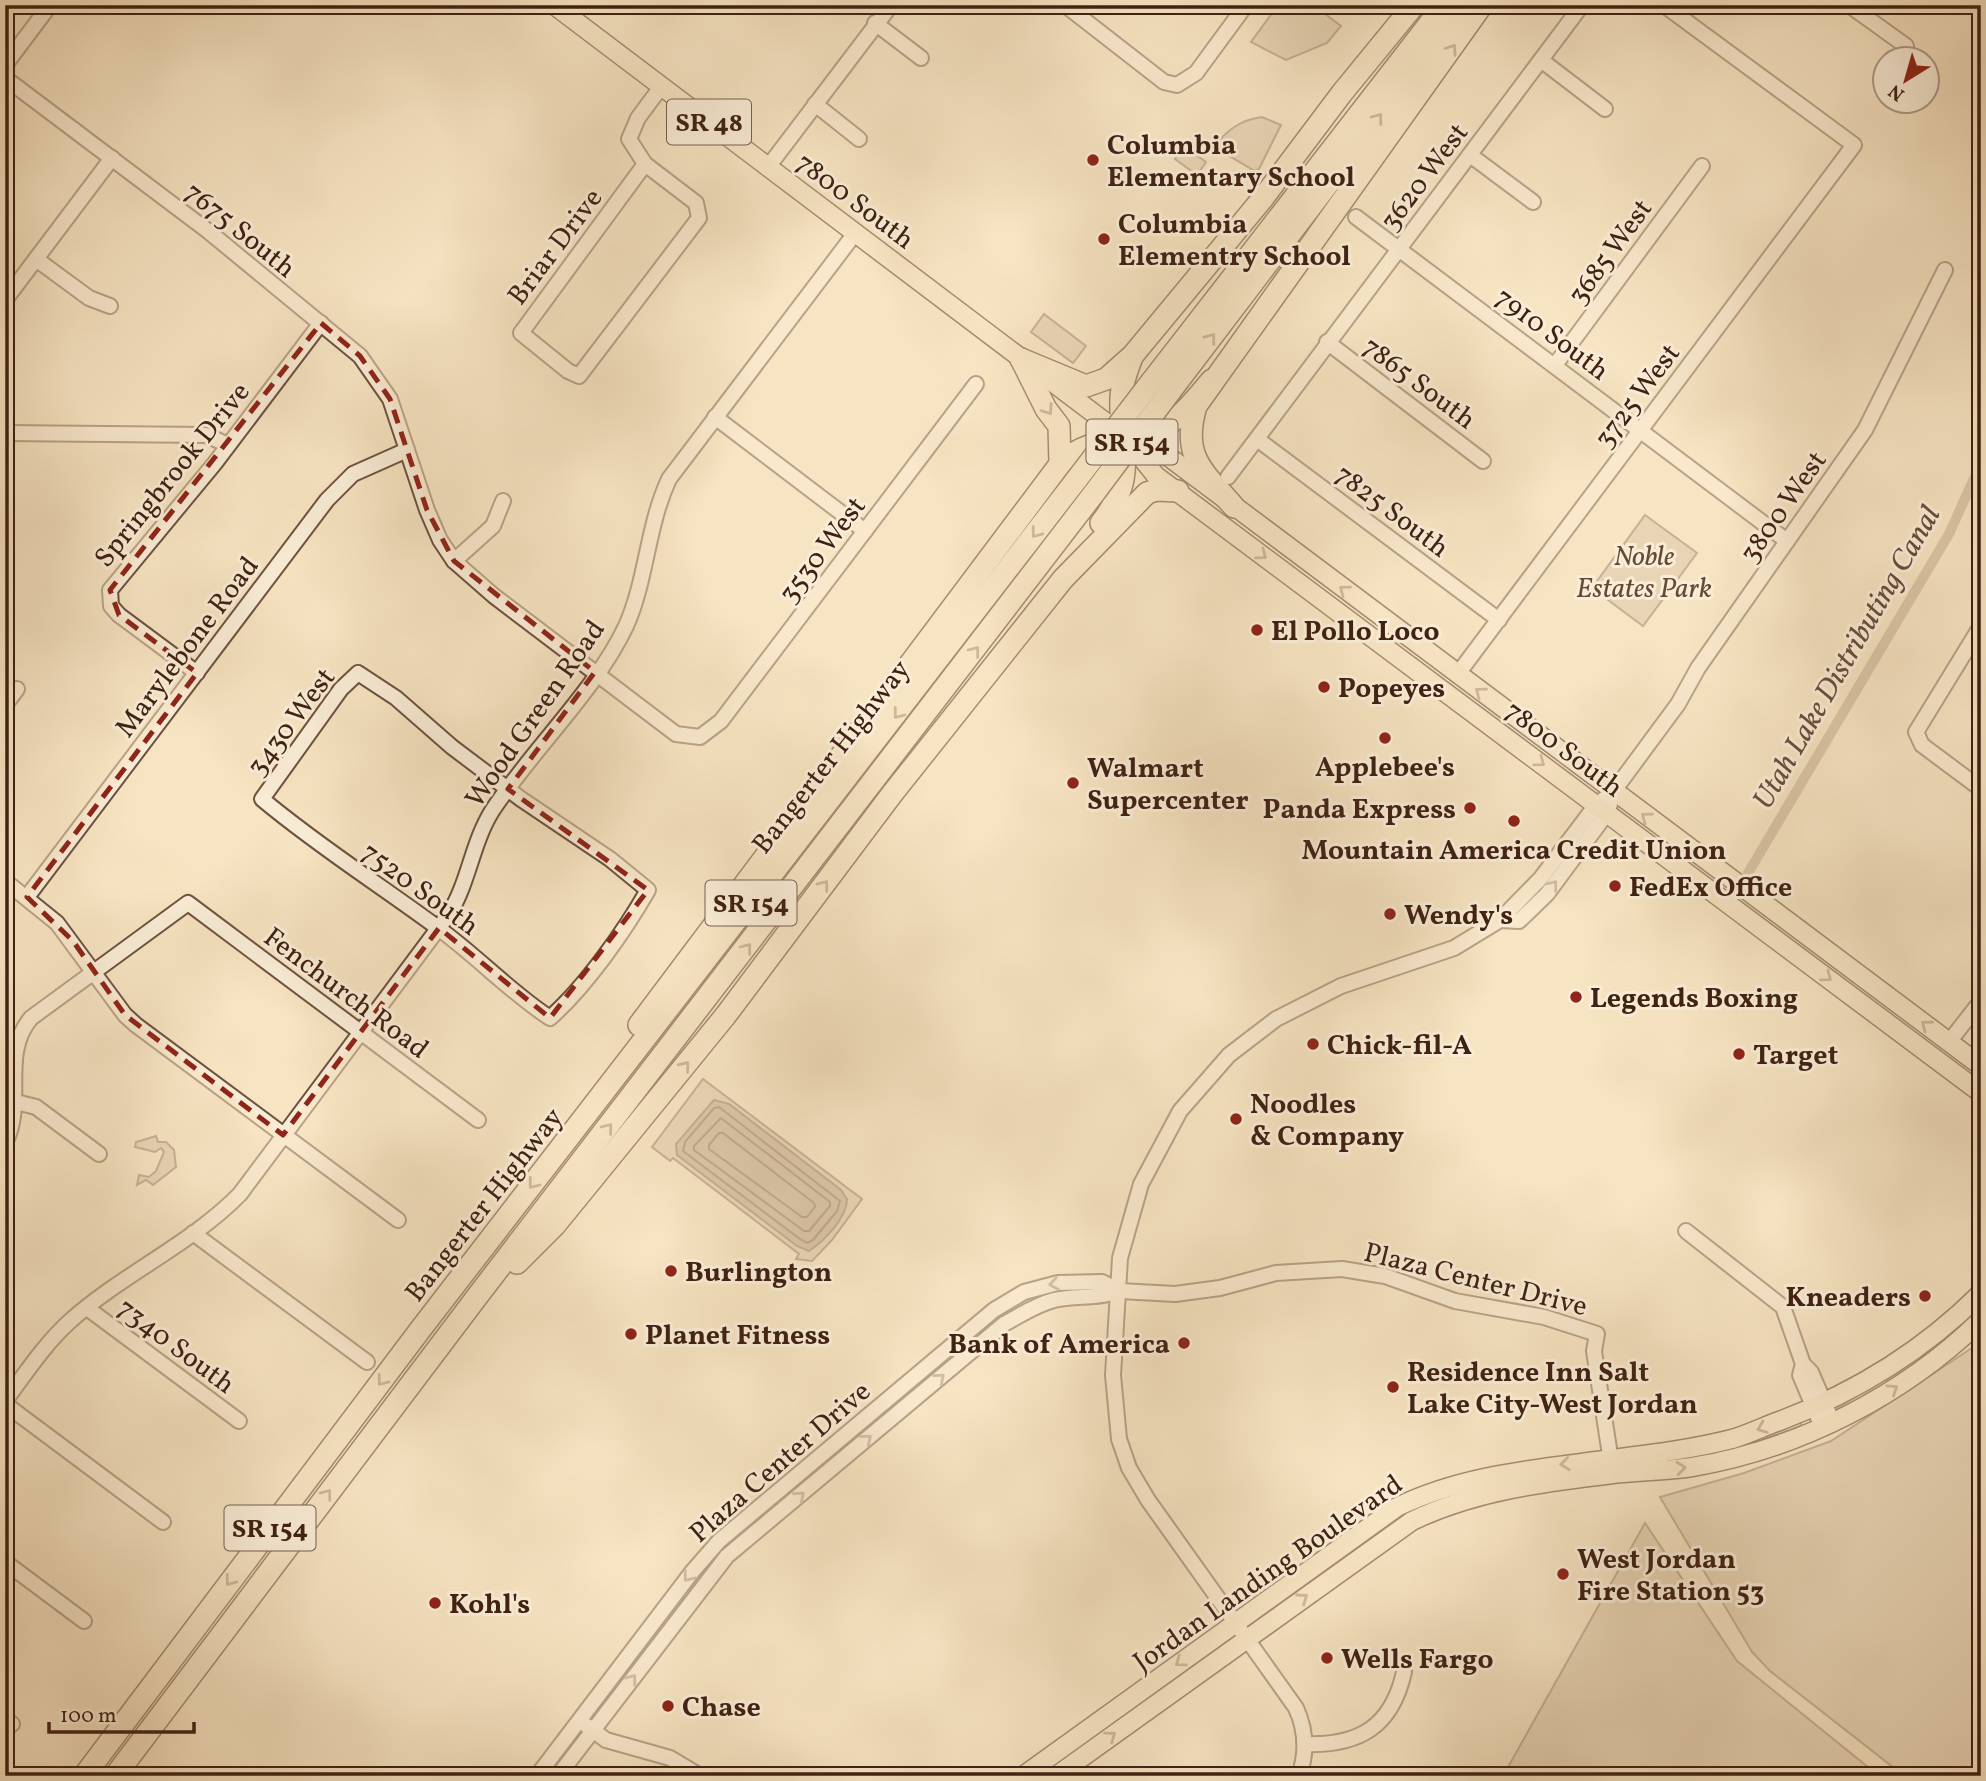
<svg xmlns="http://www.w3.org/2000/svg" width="1986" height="1781" font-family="Vollkorn,serif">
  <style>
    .green { fill: #d8c3a4; stroke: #8c725c; stroke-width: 2 }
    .water { fill: #b8a286; stroke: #886e58; stroke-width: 2 }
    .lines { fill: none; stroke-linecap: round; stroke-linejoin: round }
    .shore { stroke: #7c624c; stroke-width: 2 }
    .canal { stroke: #b8a286; stroke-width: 10 }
    .minor-casing { stroke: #6d523f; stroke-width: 18 }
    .major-casing { stroke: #3f2113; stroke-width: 21 }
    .highway-casing { stroke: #3f2113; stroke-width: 24 }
    .minor { stroke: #faedd7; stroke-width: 14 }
    .major { stroke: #f7e4c2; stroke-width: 18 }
    .highway { stroke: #f7e4c2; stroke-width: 21 }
    .highway-bridge-casing { stroke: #3f2113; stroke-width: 24; stroke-linecap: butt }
    .highway-bridge { stroke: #f7e4c2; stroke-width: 21 }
    .oneway { stroke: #9b826a }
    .oneway2 { stroke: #a6917f }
    .marked { fill: none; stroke: #8f2418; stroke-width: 5; stroke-dasharray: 14 9; stroke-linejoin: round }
    .poi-dot { fill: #8f2418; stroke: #faedd7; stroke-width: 2.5 }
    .labels { text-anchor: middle; stroke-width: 6; stroke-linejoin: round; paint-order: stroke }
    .shield { fill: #faedd7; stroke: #775e4e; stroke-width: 2 }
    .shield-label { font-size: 26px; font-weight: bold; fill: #3f2113 }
    .poi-label { font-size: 28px; font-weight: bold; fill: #3f2113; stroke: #faedd7; text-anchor: start }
    .street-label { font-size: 28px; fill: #3f2113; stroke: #faedd7 }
    .park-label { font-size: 28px; font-style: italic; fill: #654a37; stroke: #faedd7 }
    .water-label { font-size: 30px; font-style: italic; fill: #694e3b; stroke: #faedd7 }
  </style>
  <rect width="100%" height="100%" fill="#f7e4c2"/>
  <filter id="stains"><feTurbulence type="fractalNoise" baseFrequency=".00286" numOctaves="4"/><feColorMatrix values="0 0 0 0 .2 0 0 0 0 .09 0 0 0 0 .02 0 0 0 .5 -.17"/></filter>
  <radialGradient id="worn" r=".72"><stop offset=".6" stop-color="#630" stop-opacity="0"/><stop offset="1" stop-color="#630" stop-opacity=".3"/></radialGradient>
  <g class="green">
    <polygon points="1278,5 1313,5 1341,26 1327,43 1286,60 1251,42"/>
    <path d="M1262,117L1281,125L1259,169L1255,171L1214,147C1227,130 1240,120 1262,117Z"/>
    <polygon points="1184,146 1206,162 1197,175 1175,159"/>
    <polygon points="1044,314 1086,346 1073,363 1031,332"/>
    <polygon points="1645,515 1697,553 1643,626 1592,588"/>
    <polygon points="703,1079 862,1199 832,1240 812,1261 796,1259 799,1254 673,1158 670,1161 652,1147"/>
    <polygon points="156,1136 158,1142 166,1142 174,1150 176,1167 153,1185 146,1180 137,1185 139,1175 149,1177 156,1171 164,1152 161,1148 155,1152 135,1147 136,1142"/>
    <polygon points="1981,1300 1980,1310 1924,1362 1848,1409 1833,1411 1902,1367"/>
    <polygon points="1981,1342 1981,1776 1912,1776 1898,1771 1770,1671 1752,1652 1660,1497 1744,1473 1831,1441"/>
    <polygon points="1801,1422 1801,1426 1726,1454 1647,1463 1700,1457"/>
    <polygon points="1463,1490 1261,1621 1260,1619 1391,1517"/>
    <polygon points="1645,1523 1737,1661 1879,1776 1503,1776"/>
    <polygon points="1169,1680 1143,1705 1044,1776 1031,1776"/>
  </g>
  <path class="water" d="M714,1100L729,1104L841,1190L847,1199C847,1218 824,1241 809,1251L797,1246L677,1155L676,1144Z"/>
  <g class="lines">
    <g class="shore">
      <polygon points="719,1107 840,1201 837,1211 813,1240 807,1243 800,1239 683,1151 685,1142 714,1108"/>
      <polygon points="721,1118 830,1202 830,1206 809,1231 804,1231 694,1150 694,1146"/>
      <polygon points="719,1133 723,1133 814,1203 815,1207 807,1217 802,1217 709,1149 709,1145"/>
    </g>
    <polyline class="canal" points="1748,873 1949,534 1981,463"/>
    <g class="minor-casing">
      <g id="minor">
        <polyline points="1065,5 1164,82 1177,85 1196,73 1246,5"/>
        <polyline points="1849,5 1906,46"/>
        <polyline points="875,23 921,58"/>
        <polyline points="1541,60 1605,109"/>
        <polyline points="5,65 50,5"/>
        <polyline points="5,78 208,231 360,356 390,399 427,510 440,540 454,561 494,596 676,734 700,737 721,721 976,384"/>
        <polyline points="815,104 859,139"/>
        <polyline points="1470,155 1533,202"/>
        <polyline points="645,164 521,333 568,371 579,376 699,218 696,203 645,164 629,139 638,118 661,87"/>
        <polyline points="768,167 891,5"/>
        <polyline points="1356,217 1787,541"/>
        <polyline points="36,259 89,298 110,306"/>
        <polyline points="5,300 112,158"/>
        <polyline points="1327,342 1483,461"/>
        <polyline points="1555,365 1702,166"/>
        <polyline points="715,417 865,531"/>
        <polyline points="5,433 206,435 228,445"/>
        <polyline points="1257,439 1499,620"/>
        <polyline points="1228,477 1582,5"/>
        <polyline points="454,561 493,526 503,501"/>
        <polyline points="1981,626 1916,732 1922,745 1981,789"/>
        <polyline points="197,673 119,615 111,606 110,590 215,463 321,323"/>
        <path d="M358,673L396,698L452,747L521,799L610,859L648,890C624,932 586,986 550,1018C510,992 477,956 438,928C380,885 318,846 262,799L341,689Z"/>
        <polyline points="1457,675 1854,145 1664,5"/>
        <polyline points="5,705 17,689"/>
        <polyline points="5,881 57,923 125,1015 136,1025 398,1220"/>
        <polyline points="27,897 327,500 353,474 407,450"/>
        <polyline points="1500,920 1519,921 1547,894 1607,813 1610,804"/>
        <polyline points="1949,1042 1981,1001"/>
        <polyline points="16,1102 36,1107 99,1154"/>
        <path d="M5,1143C26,1102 0,1055 31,1018L188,903L478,1120"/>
        <polyline points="1686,1231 1783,1307 1803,1364 1811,1372 1833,1423"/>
        <polyline points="193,1233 367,1362"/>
        <polyline points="87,1308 239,1421"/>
        <polyline points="1803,1364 1800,1375 1822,1427"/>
        <path d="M5,1401C25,1374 44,1345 69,1322C122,1274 190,1245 240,1194L449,914C469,882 472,843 492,811C531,751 596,690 626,626C647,579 647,526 669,479L856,232"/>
        <polyline points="5,1404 163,1522"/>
        <polyline points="5,1562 84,1621"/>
        <polyline points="5,1719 12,1724"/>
        <polyline points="587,1726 606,1740 670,1758 700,1776"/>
        <path d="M1305,1744C1360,1746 1392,1726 1404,1672"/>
        <polyline points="537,1776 692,1572 719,1541 994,1310 1024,1292 1058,1283 1102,1282 1120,1291 1175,1294 1220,1288 1276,1273 1342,1269 1385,1276 1455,1301 1544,1317 1597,1334 1594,1351 1612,1468"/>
        <path d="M558,1776L727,1556L1004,1324C1021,1315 1035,1305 1054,1300C1077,1295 1098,1299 1120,1291"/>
        <path d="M1299,1776C1307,1753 1306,1730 1296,1708L1148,1500L1129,1468L1119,1439L1113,1375L1120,1258L1141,1184L1180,1111L1229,1055L1276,1019L1341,986L1454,948L1500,920L1541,878L1596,805L1613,792L1678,704L1698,668L1865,430L1945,270"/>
      </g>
    </g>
    <g class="major-casing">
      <g id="major">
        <polyline points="554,5 1125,437 1169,457 1981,1066"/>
        <polyline points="1128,441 1156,476 1981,1093"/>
        <path d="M1023,1776L1397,1507C1465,1474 1538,1469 1612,1459C1652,1454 1693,1449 1732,1439C1749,1434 1765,1426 1782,1420C1858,1391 1923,1351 1981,1293"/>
        <path d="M1056,1776L1412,1521C1474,1491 1545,1482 1613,1474C1639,1471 1666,1471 1692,1467C1799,1449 1903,1396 1981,1320"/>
      </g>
    </g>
    <g class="highway-casing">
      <g id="highway">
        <polyline points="1021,359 1086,386 1106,379 1133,355 1263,198 1342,93 1414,5"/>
        <polyline points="1021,359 1046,409 1059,426 1060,464"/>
        <polyline points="1152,381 1444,5"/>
        <polyline points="1169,393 1464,5"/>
        <path d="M1234,507C1203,471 1181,457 1196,406L1482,5"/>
        <path d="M1101,523C1139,475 1119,452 1121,399C1121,385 1127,371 1132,357"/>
        <path d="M639,1025L1060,464C1089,435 1127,443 1161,428C1182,418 1197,397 1212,380"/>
        <polyline points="517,1263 555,1225 726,1015 892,794 1063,579 1147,493 1156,490 1178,491"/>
        <polyline points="84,1776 423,1326 1077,479"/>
        <polyline points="115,1776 476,1298 1095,492"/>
      </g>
    </g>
    <use href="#minor" class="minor"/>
    <use href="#major" class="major"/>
    <use href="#highway" class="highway"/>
    <g class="highway-bridge-casing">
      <g id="highway-bridge">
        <polyline points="1077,479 1152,381"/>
        <polyline points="1095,492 1169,393"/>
      </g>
    </g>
    <use href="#highway-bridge" class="highway-bridge"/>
  </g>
  <defs><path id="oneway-chevron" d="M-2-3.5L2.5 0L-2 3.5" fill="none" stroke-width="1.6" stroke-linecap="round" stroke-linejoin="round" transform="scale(1.75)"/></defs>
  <g class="oneway">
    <use href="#oneway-chevron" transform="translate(1452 49) rotate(-56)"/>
    <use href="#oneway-chevron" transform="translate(1378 118) rotate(-53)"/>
    <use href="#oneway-chevron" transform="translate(1211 338) rotate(-53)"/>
    <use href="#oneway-chevron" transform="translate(1048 410) rotate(55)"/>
    <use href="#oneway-chevron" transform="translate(1036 533) rotate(127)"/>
    <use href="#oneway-chevron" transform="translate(1262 555) rotate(37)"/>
    <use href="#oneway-chevron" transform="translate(1344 590) rotate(-143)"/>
    <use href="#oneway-chevron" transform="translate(975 651) rotate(-52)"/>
    <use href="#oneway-chevron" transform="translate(1480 692) rotate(-143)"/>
    <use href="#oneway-chevron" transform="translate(898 714) rotate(127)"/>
    <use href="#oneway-chevron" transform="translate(1540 762) rotate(37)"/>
    <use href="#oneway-chevron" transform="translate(1646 817) rotate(-143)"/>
    <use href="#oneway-chevron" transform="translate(824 885) rotate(-53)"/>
    <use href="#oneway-chevron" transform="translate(747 948) rotate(-52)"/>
    <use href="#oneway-chevron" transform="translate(1827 977) rotate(37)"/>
    <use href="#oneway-chevron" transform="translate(1926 1025) rotate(-143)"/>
    <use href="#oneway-chevron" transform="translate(685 1066) rotate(-51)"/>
    <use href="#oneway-chevron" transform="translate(608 1128) rotate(-52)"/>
    <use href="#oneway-chevron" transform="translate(533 1184) rotate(128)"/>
    <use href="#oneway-chevron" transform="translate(382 1381) rotate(127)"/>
    <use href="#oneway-chevron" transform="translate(1893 1389) rotate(-34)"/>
    <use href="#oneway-chevron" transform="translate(1762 1428) rotate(159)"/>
    <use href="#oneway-chevron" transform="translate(1565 1464) rotate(173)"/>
    <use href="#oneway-chevron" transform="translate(1681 1468) rotate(-6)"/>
    <use href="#oneway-chevron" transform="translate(327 1494) rotate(-53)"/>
    <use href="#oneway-chevron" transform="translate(230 1581) rotate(127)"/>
    <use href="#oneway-chevron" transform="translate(1303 1598) rotate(-35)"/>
    <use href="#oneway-chevron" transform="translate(1180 1662) rotate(144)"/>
    <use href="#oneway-chevron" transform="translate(1111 1736) rotate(-36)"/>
  </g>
  <g class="oneway2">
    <use href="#oneway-chevron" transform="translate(1553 885) rotate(-52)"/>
    <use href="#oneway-chevron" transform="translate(1054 1284) rotate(170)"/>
    <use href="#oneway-chevron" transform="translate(940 1378) rotate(-40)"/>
    <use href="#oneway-chevron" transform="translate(867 1439) rotate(-40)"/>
    <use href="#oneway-chevron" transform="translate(800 1496) rotate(-40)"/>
    <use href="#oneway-chevron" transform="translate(688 1577) rotate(128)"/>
    <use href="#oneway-chevron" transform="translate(632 1679) rotate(-53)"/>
  </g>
  <path d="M0 0H1986V1781H0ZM321,323L360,356L390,399L427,510L454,561L595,672L508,789L648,890L550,1018L439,928L283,1135L125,1015L73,941L27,897L197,673L119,615L110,590Z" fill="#f7e4c2" fill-opacity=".55" fill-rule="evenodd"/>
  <path class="marked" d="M321,323L360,356L390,399L427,510L454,561L595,672L508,789L648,890L550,1018L439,928L283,1135L125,1015L73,941L27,897L197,673L119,615L110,590Z"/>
  <g class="poi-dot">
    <circle cx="1093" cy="160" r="7"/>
    <circle cx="1104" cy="239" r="7"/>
    <circle cx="1257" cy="630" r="7"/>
    <circle cx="1324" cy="687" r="7"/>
    <circle cx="1385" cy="738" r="7"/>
    <circle cx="1073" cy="783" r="7"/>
    <circle cx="1470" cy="808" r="7"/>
    <circle cx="1514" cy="821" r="7"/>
    <circle cx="1615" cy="886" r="7"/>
    <circle cx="1390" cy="914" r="7"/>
    <circle cx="1576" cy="997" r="7"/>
    <circle cx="1313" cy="1044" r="7"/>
    <circle cx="1739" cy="1054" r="7"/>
    <circle cx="1236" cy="1119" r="7"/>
    <circle cx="671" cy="1271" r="7"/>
    <circle cx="1925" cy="1296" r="7"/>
    <circle cx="631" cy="1334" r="7"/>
    <circle cx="1184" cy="1343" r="7"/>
    <circle cx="1393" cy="1387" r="7"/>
    <circle cx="1563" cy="1574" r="7"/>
    <circle cx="435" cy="1603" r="7"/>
    <circle cx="1327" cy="1658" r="7"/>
    <circle cx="668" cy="1706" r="7"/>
  </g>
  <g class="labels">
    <g class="shield">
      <rect x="667" y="99.5" width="84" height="45" rx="5"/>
      <rect x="1086.5" y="419.5" width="91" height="45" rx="5"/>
      <rect x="705.5" y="880.5" width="91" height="45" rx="5"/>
      <rect x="224.5" y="1505.5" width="91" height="45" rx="5"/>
    </g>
    <g class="shield-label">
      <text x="709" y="131">SR 48</text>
      <text x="1132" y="451">SR 154</text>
      <text x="751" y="912">SR 154</text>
      <text x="270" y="1537">SR 154</text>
    </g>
    <g class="poi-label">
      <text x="1107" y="154">Columbia<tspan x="1107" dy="32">Elementary School</tspan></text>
      <text x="1118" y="233">Columbia<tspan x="1118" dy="32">Elementry School</tspan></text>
      <text x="1271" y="640">El Pollo Loco</text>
      <text x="1338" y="697">Popeyes</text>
      <text x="1385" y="776" text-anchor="middle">Applebee's</text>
      <text x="1087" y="777">Walmart<tspan x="1087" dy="32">Supercenter</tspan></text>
      <text x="1456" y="818" text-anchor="end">Panda Express</text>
      <text x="1514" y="859" text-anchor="middle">Mountain America Credit Union</text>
      <text x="1629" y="896">FedEx Office</text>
      <text x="1404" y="924">Wendy's</text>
      <text x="1590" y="1007">Legends Boxing</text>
      <text x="1327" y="1054">Chick-fil-A</text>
      <text x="1753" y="1064">Target</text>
      <text x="1250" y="1113">Noodles<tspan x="1250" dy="32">&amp; Company</tspan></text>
      <text x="685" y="1281">Burlington</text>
      <text x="1911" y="1306" text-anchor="end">Kneaders</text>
      <text x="645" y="1344">Planet Fitness</text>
      <text x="1170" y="1353" text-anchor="end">Bank of America</text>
      <text x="1407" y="1381">Residence Inn Salt<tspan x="1407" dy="32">Lake City-West Jordan</tspan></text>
      <text x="1577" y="1568">West Jordan<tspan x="1577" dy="32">Fire Station 53</tspan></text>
      <text x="449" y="1613">Kohl's</text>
      <text x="1341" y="1668">Wells Fargo</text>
      <text x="682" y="1716">Chase</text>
    </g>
    <g class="street-label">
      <text transform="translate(1423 176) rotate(-53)" y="10">3620 West</text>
      <text transform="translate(856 200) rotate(37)" y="10">7800 South</text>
      <text transform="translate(241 229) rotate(39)" y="10">7675 South</text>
      <text transform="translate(554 246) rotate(-53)" y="10">Briar Drive</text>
      <text transform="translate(1609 251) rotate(-54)" y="10">3685 West</text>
      <text transform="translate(1553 333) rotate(37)" y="10">7910 South</text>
      <text transform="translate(1420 382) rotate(37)" y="10">7865 South</text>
      <text transform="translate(1636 395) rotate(-53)" y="10">3725 West</text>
      <text transform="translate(171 474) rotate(-51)" y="10">Springbrook Drive</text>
      <text transform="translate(1782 506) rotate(-55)" y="10">3800 West</text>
      <text transform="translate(1393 510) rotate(37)" y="10">7825 South</text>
      <text transform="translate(821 549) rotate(-53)" y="10">3530 West</text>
      <text transform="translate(186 646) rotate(-53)" y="10">Marylebone Road</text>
      <text transform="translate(534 713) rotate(-55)" y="10">Wood Green Road</text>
      <text transform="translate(290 721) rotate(-53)" y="10">3430 West</text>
      <text transform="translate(1565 748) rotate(37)" y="10">7800 South</text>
      <text transform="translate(830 756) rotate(-52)" y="10">Bangerter Highway</text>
      <text transform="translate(421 888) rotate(36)" y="10">7520 South</text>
      <text transform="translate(347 992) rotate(37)" y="10">Fenchurch Road</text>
      <text transform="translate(483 1204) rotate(-52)" y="10">Bangerter Highway</text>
      <text transform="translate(1476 1278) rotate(14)" y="10">Plaza Center Drive</text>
      <text transform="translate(177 1345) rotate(37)" y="10">7340 South</text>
      <text transform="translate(779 1461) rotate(-41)" y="10">Plaza Center Drive</text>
      <text transform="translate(1267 1572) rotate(-35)" y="10">Jordan Landing Boulevard</text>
    </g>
    <g class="park-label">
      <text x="1644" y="565">Noble<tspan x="1644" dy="32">Estates Park</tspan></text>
    </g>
    <g class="water-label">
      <text transform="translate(1846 657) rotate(-60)" y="10">Utah Lake Distributing Canal</text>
    </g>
  </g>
  <rect width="1986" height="1781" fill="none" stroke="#f7e4c2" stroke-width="28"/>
  <rect x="7" y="7" width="1972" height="1767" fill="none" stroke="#3f2113" stroke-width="3.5"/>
  <rect x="14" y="14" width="1958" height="1753" fill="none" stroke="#3f2113" stroke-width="2"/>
  <g transform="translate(1906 80) rotate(217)"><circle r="33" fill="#faedd7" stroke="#af9b89" stroke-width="2"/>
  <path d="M0-5L12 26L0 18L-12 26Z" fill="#8f2418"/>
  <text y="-10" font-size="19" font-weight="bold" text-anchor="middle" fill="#3f2113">N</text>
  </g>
  <path d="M49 1722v10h145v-10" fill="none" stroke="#3f2113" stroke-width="3.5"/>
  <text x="60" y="1722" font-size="21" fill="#3f2113" stroke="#faedd7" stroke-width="5" paint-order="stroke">100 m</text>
  <rect width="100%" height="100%" filter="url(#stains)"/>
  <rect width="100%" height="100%" fill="url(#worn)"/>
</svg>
